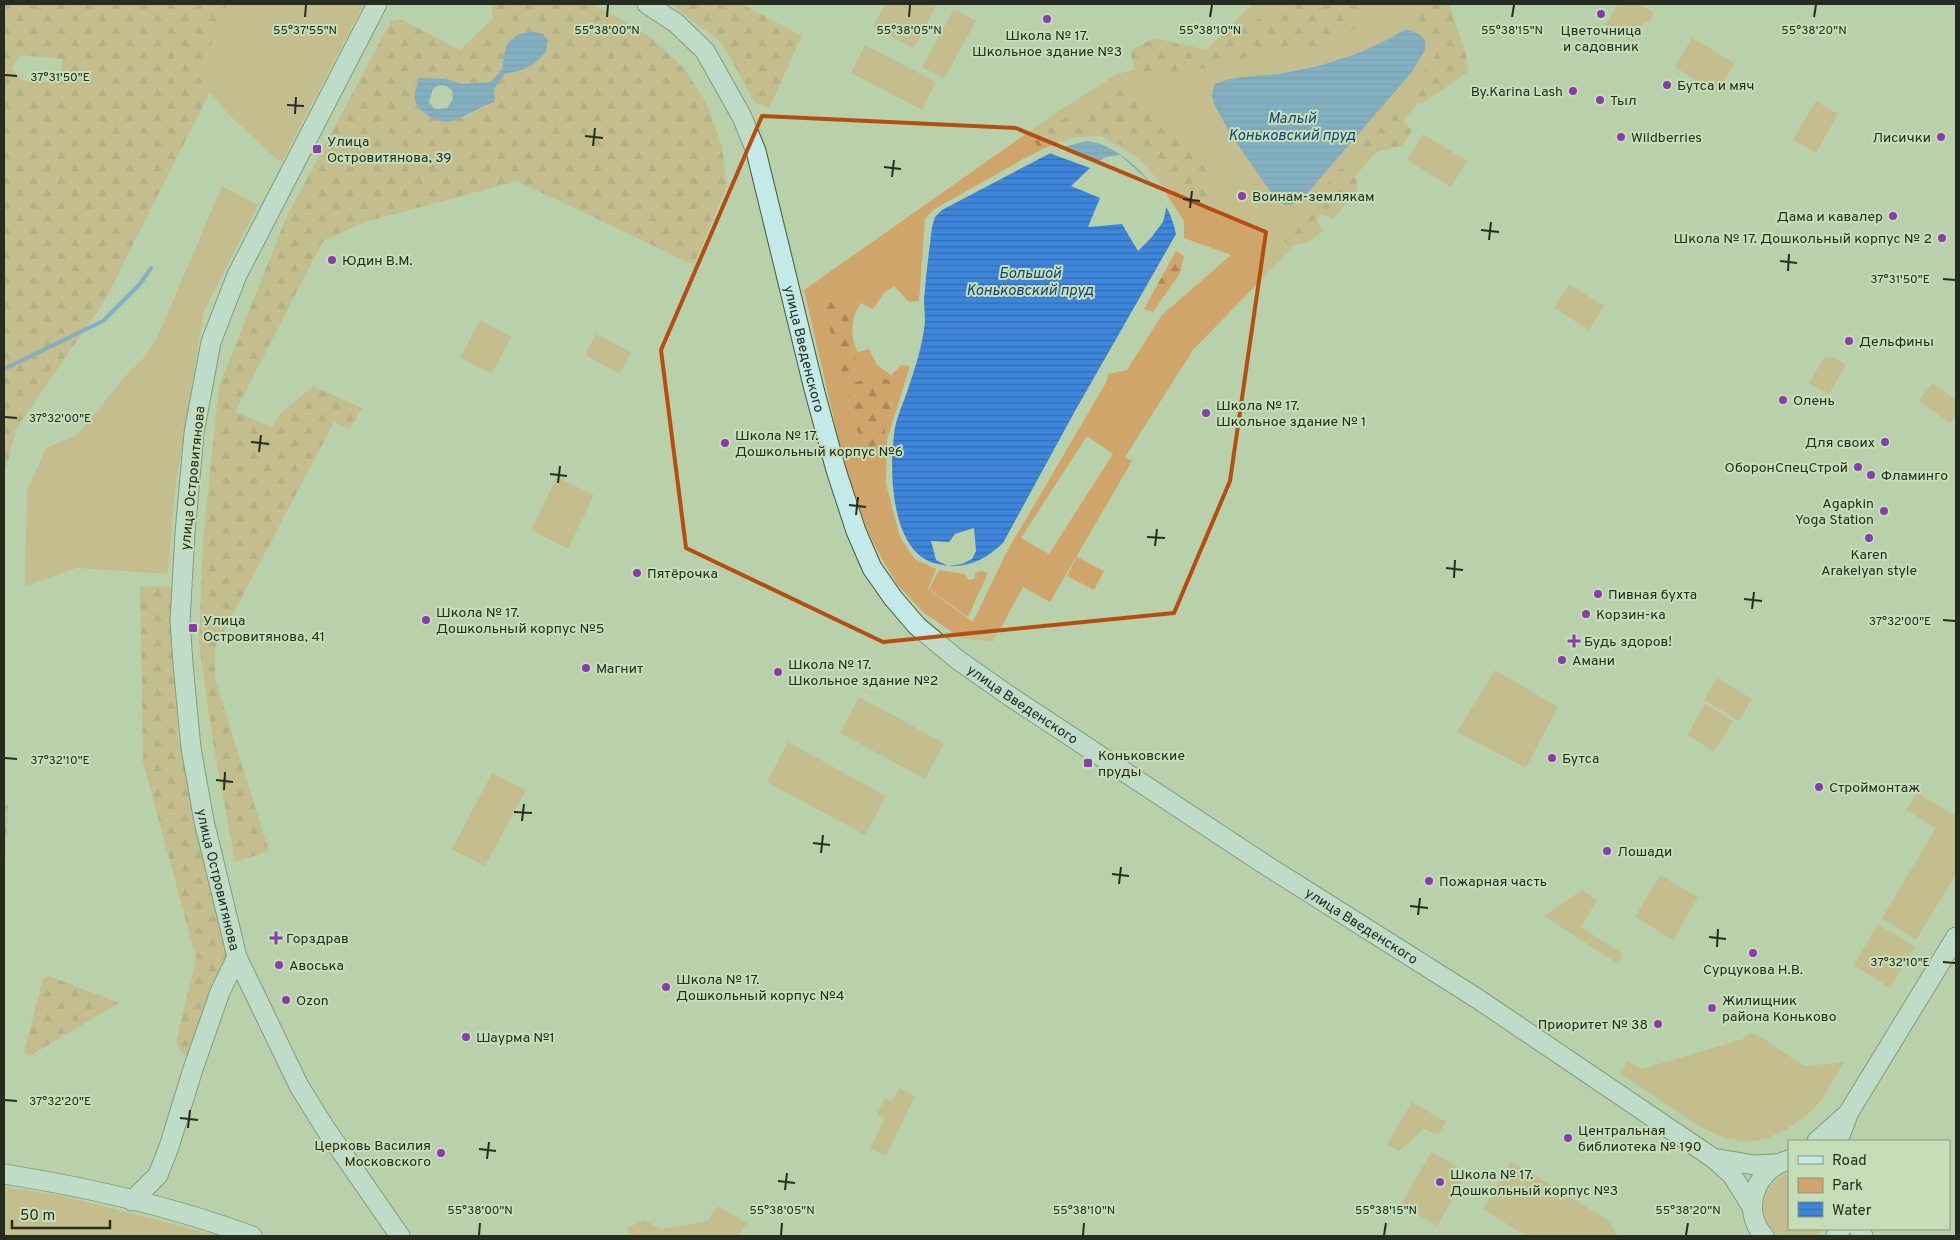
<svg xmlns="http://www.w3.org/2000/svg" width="1960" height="1240" font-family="Overpass,sans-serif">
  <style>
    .green { fill: #d0a56b; fill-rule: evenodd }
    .forest { fill: url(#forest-firs); fill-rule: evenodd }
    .water { fill: url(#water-rules); fill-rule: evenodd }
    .pier { fill: #b9d1ab }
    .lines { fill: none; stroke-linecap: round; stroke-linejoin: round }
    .stream { stroke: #3e86db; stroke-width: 4 }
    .secondary-casing { stroke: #455939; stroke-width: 21 }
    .secondary { stroke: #c4e9e9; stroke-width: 19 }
    .marked { fill: none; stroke: #b74e11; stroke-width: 4; stroke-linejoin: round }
    .ticks { fill: none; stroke: #242d1f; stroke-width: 2 }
    .poi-dot { fill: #8b3cac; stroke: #c6deb8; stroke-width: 2 }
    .labels { text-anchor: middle; stroke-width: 4; stroke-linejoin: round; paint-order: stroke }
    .poi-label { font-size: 14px; fill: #242d1f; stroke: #c6deb8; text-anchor: start }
    .street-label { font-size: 14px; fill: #242d1f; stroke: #c6deb8 }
    .water-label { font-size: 15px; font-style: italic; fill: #15457d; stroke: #c6deb8 }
    .ticks-label { font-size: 12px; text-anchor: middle; fill: #242d1f; stroke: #c6deb8; stroke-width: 4; stroke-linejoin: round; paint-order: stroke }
  </style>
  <defs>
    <pattern id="forest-firs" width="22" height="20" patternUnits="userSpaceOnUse" patternTransform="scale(1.25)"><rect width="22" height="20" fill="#d0a56b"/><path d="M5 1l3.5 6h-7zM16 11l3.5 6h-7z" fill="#a98757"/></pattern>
    <pattern id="water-rules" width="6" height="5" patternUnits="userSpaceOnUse" patternTransform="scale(1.25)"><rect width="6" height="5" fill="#3e86db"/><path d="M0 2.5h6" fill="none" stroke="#346eb1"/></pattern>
  </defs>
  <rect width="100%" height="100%" fill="#b9d1ab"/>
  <g class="green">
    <polygon points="227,4 364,4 281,163 229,115 210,92 200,72"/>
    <polygon points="885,4 937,4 914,48 873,27"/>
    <path d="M1252,4H1447L1463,45L1405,119L1295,245L1193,350L1125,457L1132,461L1050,602L1023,587L993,642L961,638L924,613L897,584L882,559L867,530L845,467L804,290L1057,112L1117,74L1203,53ZM1406,29L1419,34L1425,40L1412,72L1317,182L1274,197L1231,135L1214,104L1220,82C1240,77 1261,77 1282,73C1325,66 1369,52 1406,29ZM1100,136L1137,157L1156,178L1184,221V238L1231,255L1162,315L1127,370L1108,374L1107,381L1006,553L973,622L928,589L936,569L915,559L900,537L886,484L887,440L910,366L901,365L891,375L877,365L869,349L858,352C849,338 851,316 861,303L873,309L884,293L894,286L909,302L919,301L925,219L933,210L1025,158L1065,138ZM1087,436L1113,454L1049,554L1021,538Z"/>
    <polygon points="1618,4 1639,4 1654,13 1648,23 1645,22 1633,42 1605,25"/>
    <polygon points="954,9 976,21 944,79 922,67"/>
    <polygon points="1692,38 1735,63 1717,93 1675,67"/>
    <polygon points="865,45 936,82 922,110 851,73"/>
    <polygon points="1816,101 1838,114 1816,153 1793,140"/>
    <polygon points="1423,134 1467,161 1451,187 1407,160"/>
    <polygon points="222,186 258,205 204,311 175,489 168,574 77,568 25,586 27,491 46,448 77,435 129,372 142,360 157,338"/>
    <polygon points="1569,284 1604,306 1589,330 1554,308"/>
    <polygon points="480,320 511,337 492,374 460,358"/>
    <polygon points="596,334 631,352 620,374 585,355"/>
    <polygon points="1832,357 1846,365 1829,394 1809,383 1823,359"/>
    <polygon points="1932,383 1956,400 1956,414 1950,423 1919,401"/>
    <polygon points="557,477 594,495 568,549 531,530"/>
    <polygon points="1077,557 1104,571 1094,590 1067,576"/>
    <polygon points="939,570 965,574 969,580 975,578 975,573 981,571 988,573 968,617 929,589"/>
    <polygon points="1495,670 1558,707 1526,768 1457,732"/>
    <polygon points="1717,678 1752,699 1739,721 1704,700"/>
    <polygon points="859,697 944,743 925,779 840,733"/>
    <polygon points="1705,704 1733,721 1714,752 1687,735"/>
    <polygon points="788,742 886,796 865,835 767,782"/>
    <polygon points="492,773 526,790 485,866 452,849"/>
    <polygon points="1917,793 1956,816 1956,874 1916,940 1882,918 1936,828 1906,810"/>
    <polygon points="1660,875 1698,897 1673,940 1635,917"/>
    <polygon points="1582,890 1597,900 1581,927 1623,954 1618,964 1544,916"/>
    <polygon points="1878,924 1915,947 1890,988 1854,965"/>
    <polygon points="1749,1033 1761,1037 1804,1066 1844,1062 1821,1101 1807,1115 1787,1129 1766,1139 1747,1142 1725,1138 1700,1127 1621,1074 1627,1061 1642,1069 1743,1039"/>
    <polygon points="899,1088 915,1096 886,1156 870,1149 885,1118 877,1114 885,1098 892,1102"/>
    <polygon points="1412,1102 1446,1122 1438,1135 1424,1129 1399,1151 1387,1144"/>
    <polygon points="1431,1152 1468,1173 1437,1226 1401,1205"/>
    <polygon points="1511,1161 1608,1220 1618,1236 1526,1236 1483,1209"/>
    <path d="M1789,1173V1229H1825L1816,1236C1805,1236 1791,1239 1781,1236C1776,1235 1771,1230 1769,1226C1757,1205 1766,1181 1789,1173Z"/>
    <polygon points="4,1187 59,1195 220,1236 4,1236"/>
    <polygon points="717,1206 747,1223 739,1236 629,1236 627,1228 644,1220 661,1229 708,1221"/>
  </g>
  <g class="forest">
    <path d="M4,4H227L200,72L210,92L105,300L16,429L4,476ZM21,55L62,59L61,82L23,81L11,68Z"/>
    <path d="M491,4H594L650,37L684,68L707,104L722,146L727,185L694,265L517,181L365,222L323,241L235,412L272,427L280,414L313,386L362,408L350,429L334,422L215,648V679L269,851L235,862L213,742L199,644L203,541L219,386L286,218L391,21L401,19L460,50L493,18ZM532,31L543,34L522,70L505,74L494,89L495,102L486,104L465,118L418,106L420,78L446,79L462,84L491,82L502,69L506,45L517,35Z"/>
    <polygon points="670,4 742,4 802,36 769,108 755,103 722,43"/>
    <polygon points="1295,4 1360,4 1368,15 1345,38 1308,51 1268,51 1220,65 1138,81 1130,51 1154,38 1211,51 1249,23"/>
    <polygon points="1420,4 1449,4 1466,54 1468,72 1421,104 1402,98 1417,81 1436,54 1437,38 1426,26 1416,21"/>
    <path d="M1127,84C1144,97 1164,110 1178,127C1195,148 1208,174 1221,197L1210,206L1199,208L1177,197L1164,176L1147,160L1100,133L1089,132L1039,150L1032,136Z"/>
    <polygon points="1388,113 1398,115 1412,131 1401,146 1373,153 1359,146"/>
    <polygon points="1340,169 1354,169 1358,189 1333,219 1319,213 1311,202"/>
    <polygon points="1298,214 1313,214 1323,231 1309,242 1291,246 1281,240 1283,225"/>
    <polygon points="1176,251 1184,256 1180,273 1153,312 1144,309"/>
    <polygon points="854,301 855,306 850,327 858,370 838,373 825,302"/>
    <polygon points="876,376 898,383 882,441 867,450 851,418 847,385"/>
    <polygon points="140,586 173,587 178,737 229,951 190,1056 183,1055 176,1043 196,958 143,762"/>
    <polygon points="4,804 8,806 4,885"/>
    <polygon points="49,976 119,1003 28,1057 24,1052 43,979"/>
  </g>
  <g class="water">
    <path d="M1406,29L1419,34L1425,40V50L1412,72L1304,197C1291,206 1287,209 1274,197L1231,135L1214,104L1212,96L1214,85C1231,75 1263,77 1283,73C1326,66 1369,52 1406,29Z"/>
    <path d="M532,31L543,34L548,41L546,52L535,63L522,70L505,74L494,89L495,102C468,109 450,137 421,110C411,100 415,89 420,78L446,79L462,84L491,82L502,69L506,45L517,35ZM439,85L446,86L452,90L453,99L447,108L435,109L429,102L433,89Z"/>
    <path d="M1086,141C1125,144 1170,196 1176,234L1075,411L1003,543C984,561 965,570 938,564C891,555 889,473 894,435C895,422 901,408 906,395C913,374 921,352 924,329C926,319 924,309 924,299C926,275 929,251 932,227L935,217L942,210L1060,148Z"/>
  </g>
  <g class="pier">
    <polygon points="1060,148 1099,161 1106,157 1120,155 1153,185 1167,205 1163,222 1150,239 1138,251 1122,224 1088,227 1100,198 1071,186 1090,168 1049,153"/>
    <polygon points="974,528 976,551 972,559 962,564 948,566 936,560 931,541 949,542 955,534"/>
  </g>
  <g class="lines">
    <polyline class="stream" points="4,369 103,321 140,284 151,268"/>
    <g class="secondary-casing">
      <g id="secondary">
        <path id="s1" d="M377,4L237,275L211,342L194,433L185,533L180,621L183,664L191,748L204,821L237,957L299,1086L325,1128L400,1236"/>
        <path id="s2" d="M647,4L676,23L705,51L742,117L756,151L814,389L836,470L856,531L872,568L893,598L917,626L958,660L1008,695L1261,862L1478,999L1713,1158L1732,1175L1752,1207"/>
        <polyline points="1817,1141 1845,1116"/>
        <polyline points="1838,1141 1849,1112 1956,937"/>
        <polyline points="1713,1158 1754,1165 1776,1164"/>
        <path d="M4,1174C86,1187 174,1207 252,1236"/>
        <polyline points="132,1201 158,1175 169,1147 193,1069 220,992 237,957"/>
        <polyline points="1859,1229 1863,1236"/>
        <path d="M1764,1236C1740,1210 1756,1168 1789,1160"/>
        <polyline points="1836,1236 1841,1229"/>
      </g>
    </g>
    <use href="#secondary" class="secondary"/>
  </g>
  <path d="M0 0H1960V1240H0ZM762,116L1016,128L1266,232L1230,481L1174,613L883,642L686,548L661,350Z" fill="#b9d1ab" fill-opacity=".55" fill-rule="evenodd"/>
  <path class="marked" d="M762,116L1016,128L1266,232L1230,481L1174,613L883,642L686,548L661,350Z"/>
  <path class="ticks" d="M305,17L306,5M607,17L608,5M909,17L910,5M1210,17L1212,5M1512,17L1514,5M1814,17L1816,5M5,75L17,76M287,105L304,106M295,114L296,97M585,136L603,138M593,146L595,128M884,167L901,169M892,177L894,160M1183,199L1200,201M1190,208L1192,191M1481,230L1499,232M1489,240L1491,222M1780,261L1797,263M1788,271L1789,254M1943,279L1955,280M5,417L17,418M251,442L269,444M259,452L261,435M550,474L567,476M558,483L560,466M849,505L866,507M856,515L858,497M1147,537L1165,538M1155,546L1157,529M1446,568L1463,570M1454,578L1455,560M1744,599L1762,601M1752,609L1754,592M1943,620L1955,621M5,758L17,759M216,780L233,782M224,790L225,772M514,812L532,813M522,821L524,804M813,843L830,845M821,853L823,835M1112,874L1129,876M1119,884L1121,867M1410,906L1428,908M1418,915L1420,898M1709,937L1726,939M1717,947L1718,929M1943,962L1955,963M5,1100L17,1101M180,1118L198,1120M188,1128L190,1110M479,1149L496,1151M487,1159L489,1142M778,1181L795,1183M785,1190L787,1173M479,1235L480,1223M781,1235L782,1223M1083,1235L1084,1223M1384,1235L1386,1223M1686,1235L1688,1223"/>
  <g class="poi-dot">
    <circle cx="1601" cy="14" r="5"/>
    <circle cx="1047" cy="19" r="5"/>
    <circle cx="1667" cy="85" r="5"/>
    <circle cx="1573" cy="91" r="5"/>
    <circle cx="1600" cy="100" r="5"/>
    <circle cx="1621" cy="137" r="5"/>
    <circle cx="1941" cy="137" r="5"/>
    <rect x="312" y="144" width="10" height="10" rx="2.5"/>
    <circle cx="1242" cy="196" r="5"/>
    <circle cx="1893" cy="216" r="5"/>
    <circle cx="1942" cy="238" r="5"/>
    <circle cx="332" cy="260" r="5"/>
    <circle cx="1849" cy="341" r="5"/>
    <circle cx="1783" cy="400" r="5"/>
    <circle cx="1206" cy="413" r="5"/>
    <circle cx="1885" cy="442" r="5"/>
    <circle cx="725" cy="443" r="5"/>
    <circle cx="1858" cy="467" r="5"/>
    <circle cx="1871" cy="475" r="5"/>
    <circle cx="1884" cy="511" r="5"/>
    <circle cx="1869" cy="538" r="5"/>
    <circle cx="637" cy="573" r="5"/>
    <circle cx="1598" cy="594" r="5"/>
    <circle cx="1586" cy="614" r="5"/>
    <circle cx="426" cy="620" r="5"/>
    <rect x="188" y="623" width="10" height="10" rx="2.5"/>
    <path d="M1571.5 633.5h5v5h5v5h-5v5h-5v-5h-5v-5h5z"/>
    <circle cx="1562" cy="660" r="5"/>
    <circle cx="586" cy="668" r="5"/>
    <circle cx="778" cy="672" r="5"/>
    <circle cx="1552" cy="758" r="5"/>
    <rect x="1083" y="758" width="10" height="10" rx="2.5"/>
    <circle cx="1819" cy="787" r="5"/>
    <circle cx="1607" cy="851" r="5"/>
    <circle cx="1429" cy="881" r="5"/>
    <path d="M273.5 930.5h5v5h5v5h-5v5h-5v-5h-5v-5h5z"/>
    <circle cx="1753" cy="953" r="5"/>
    <circle cx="279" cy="965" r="5"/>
    <circle cx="666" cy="987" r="5"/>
    <circle cx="286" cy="1000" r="5"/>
    <circle cx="1712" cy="1008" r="5"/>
    <circle cx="1658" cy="1024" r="5"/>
    <circle cx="466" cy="1037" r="5"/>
    <circle cx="1568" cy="1138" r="5"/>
    <circle cx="441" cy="1153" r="5"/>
    <circle cx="1440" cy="1182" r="5"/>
  </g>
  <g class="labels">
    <g class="poi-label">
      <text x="1601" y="35" text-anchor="middle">Цветочница<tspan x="1601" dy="16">и садовник</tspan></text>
      <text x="1047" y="40" text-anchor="middle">Школа № 17.<tspan x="1047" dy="16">Школьное здание №3</tspan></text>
      <text x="1677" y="90">Бутса и мяч</text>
      <text x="1563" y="96" text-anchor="end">By.Karina Lash</text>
      <text x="1610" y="105">Тыл</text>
      <text x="1631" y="142">Wildberries</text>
      <text x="1931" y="142" text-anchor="end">Лисички</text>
      <text x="327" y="146">Улица<tspan x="327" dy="16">Островитянова, 39</tspan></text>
      <text x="1252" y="201">Воинам-землякам</text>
      <text x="1883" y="221" text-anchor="end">Дама и кавалер</text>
      <text x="1932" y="243" text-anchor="end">Школа № 17. Дошкольный корпус № 2</text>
      <text x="342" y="265">Юдин В.М.</text>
      <text x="1859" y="346">Дельфины</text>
      <text x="1793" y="405">Олень</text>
      <text x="1216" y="410">Школа № 17.<tspan x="1216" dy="16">Школьное здание № 1</tspan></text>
      <text x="735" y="440">Школа № 17.<tspan x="735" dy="16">Дошкольный корпус №6</tspan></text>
      <text x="1875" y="447" text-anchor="end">Для своих</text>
      <text x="1848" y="472" text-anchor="end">ОборонСпецСтрой</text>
      <text x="1881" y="480">Фламинго</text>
      <text x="1874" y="508" text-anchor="end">Agapkin<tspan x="1874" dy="16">Yoga Station</tspan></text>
      <text x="1869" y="559" text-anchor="middle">Karen<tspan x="1869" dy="16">Arakelyan style</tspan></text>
      <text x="647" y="578">Пятёрочка</text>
      <text x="1608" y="599">Пивная бухта</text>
      <text x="436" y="617">Школа № 17.<tspan x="436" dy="16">Дошкольный корпус №5</tspan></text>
      <text x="1596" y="619">Корзин-ка</text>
      <text x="203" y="625">Улица<tspan x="203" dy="16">Островитянова, 41</tspan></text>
      <text x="1584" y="646">Будь здоров!</text>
      <text x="1572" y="665">Амани</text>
      <text x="788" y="669">Школа № 17.<tspan x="788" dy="16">Школьное здание №2</tspan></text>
      <text x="596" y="673">Магнит</text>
      <text x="1098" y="760">Коньковские<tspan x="1098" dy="16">пруды</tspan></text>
      <text x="1562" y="763">Бутса</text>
      <text x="1829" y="792">Строймонтаж</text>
      <text x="1617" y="856">Лошади</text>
      <text x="1439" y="886">Пожарная часть</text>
      <text x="286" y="943">Горздрав</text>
      <text x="289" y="970">Авоська</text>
      <text x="1753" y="974" text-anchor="middle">Сурцукова Н.В.</text>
      <text x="676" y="984">Школа № 17.<tspan x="676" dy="16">Дошкольный корпус №4</tspan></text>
      <text x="296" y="1005">Ozon</text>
      <text x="1722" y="1005">Жилищник<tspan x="1722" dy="16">района Коньково</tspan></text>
      <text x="1648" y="1029" text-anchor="end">Приоритет № 38</text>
      <text x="476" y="1042">Шаурма №1</text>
      <text x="1578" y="1135">Центральная<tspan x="1578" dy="16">библиотека № 190</tspan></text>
      <text x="431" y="1150" text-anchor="end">Церковь Василия<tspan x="431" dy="16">Московского</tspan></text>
      <text x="1450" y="1179">Школа № 17.<tspan x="1450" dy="16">Дошкольный корпус №3</tspan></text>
    </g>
    <g class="street-label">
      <text dy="5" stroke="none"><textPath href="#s2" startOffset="391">улица Введенского</textPath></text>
      <text transform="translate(192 478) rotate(-84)" y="5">улица Островитянова</text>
      <text dy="5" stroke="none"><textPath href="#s2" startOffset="826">улица Введенского</textPath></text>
      <text dy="5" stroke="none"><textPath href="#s1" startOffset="920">улица Островитянова</textPath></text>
      <text dy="5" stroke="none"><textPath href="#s2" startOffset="1231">улица Введенского</textPath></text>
    </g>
    <g class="water-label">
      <text x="1292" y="123">Малый<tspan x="1292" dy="17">Коньковский пруд</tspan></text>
      <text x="1030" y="278">Большой<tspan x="1030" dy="17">Коньковский пруд</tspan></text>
    </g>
  </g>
  <g class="ticks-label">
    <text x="305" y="34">55°37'55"N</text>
    <text x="607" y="34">55°38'00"N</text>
    <text x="909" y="34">55°38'05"N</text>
    <text x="1210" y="34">55°38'10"N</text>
    <text x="1512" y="34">55°38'15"N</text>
    <text x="1814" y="34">55°38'20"N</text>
    <text x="60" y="81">37°31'50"E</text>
    <text x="1900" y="283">37°31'50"E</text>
    <text x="60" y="422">37°32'00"E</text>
    <text x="1900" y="625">37°32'00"E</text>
    <text x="60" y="764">37°32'10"E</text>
    <text x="1900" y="966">37°32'10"E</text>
    <text x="60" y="1105">37°32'20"E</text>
    <text x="480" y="1214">55°38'00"N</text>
    <text x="782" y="1214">55°38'05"N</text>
    <text x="1084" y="1214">55°38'10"N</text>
    <text x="1386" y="1214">55°38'15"N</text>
    <text x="1688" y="1214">55°38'20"N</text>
  </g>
  <rect width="1960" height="1240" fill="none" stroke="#242d1f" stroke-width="10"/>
  <rect x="1788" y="1140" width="162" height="90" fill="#c6deb8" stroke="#85977b"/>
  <rect x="1798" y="1156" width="25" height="8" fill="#c4e9e9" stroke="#85977b"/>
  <text x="1832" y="1165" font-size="15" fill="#242d1f">Road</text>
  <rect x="1798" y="1178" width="25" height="15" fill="#d0a56b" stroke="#85977b"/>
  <text x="1832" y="1190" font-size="15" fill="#242d1f">Park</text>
  <rect x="1798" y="1202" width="25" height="15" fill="url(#water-rules)" stroke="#85977b"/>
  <text x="1832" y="1215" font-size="15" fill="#242d1f">Water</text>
  <path d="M12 1220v8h98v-8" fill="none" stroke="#242d1f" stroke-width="2.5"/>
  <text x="20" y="1220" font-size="15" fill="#242d1f" stroke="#c6deb8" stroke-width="4" paint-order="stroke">50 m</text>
</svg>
